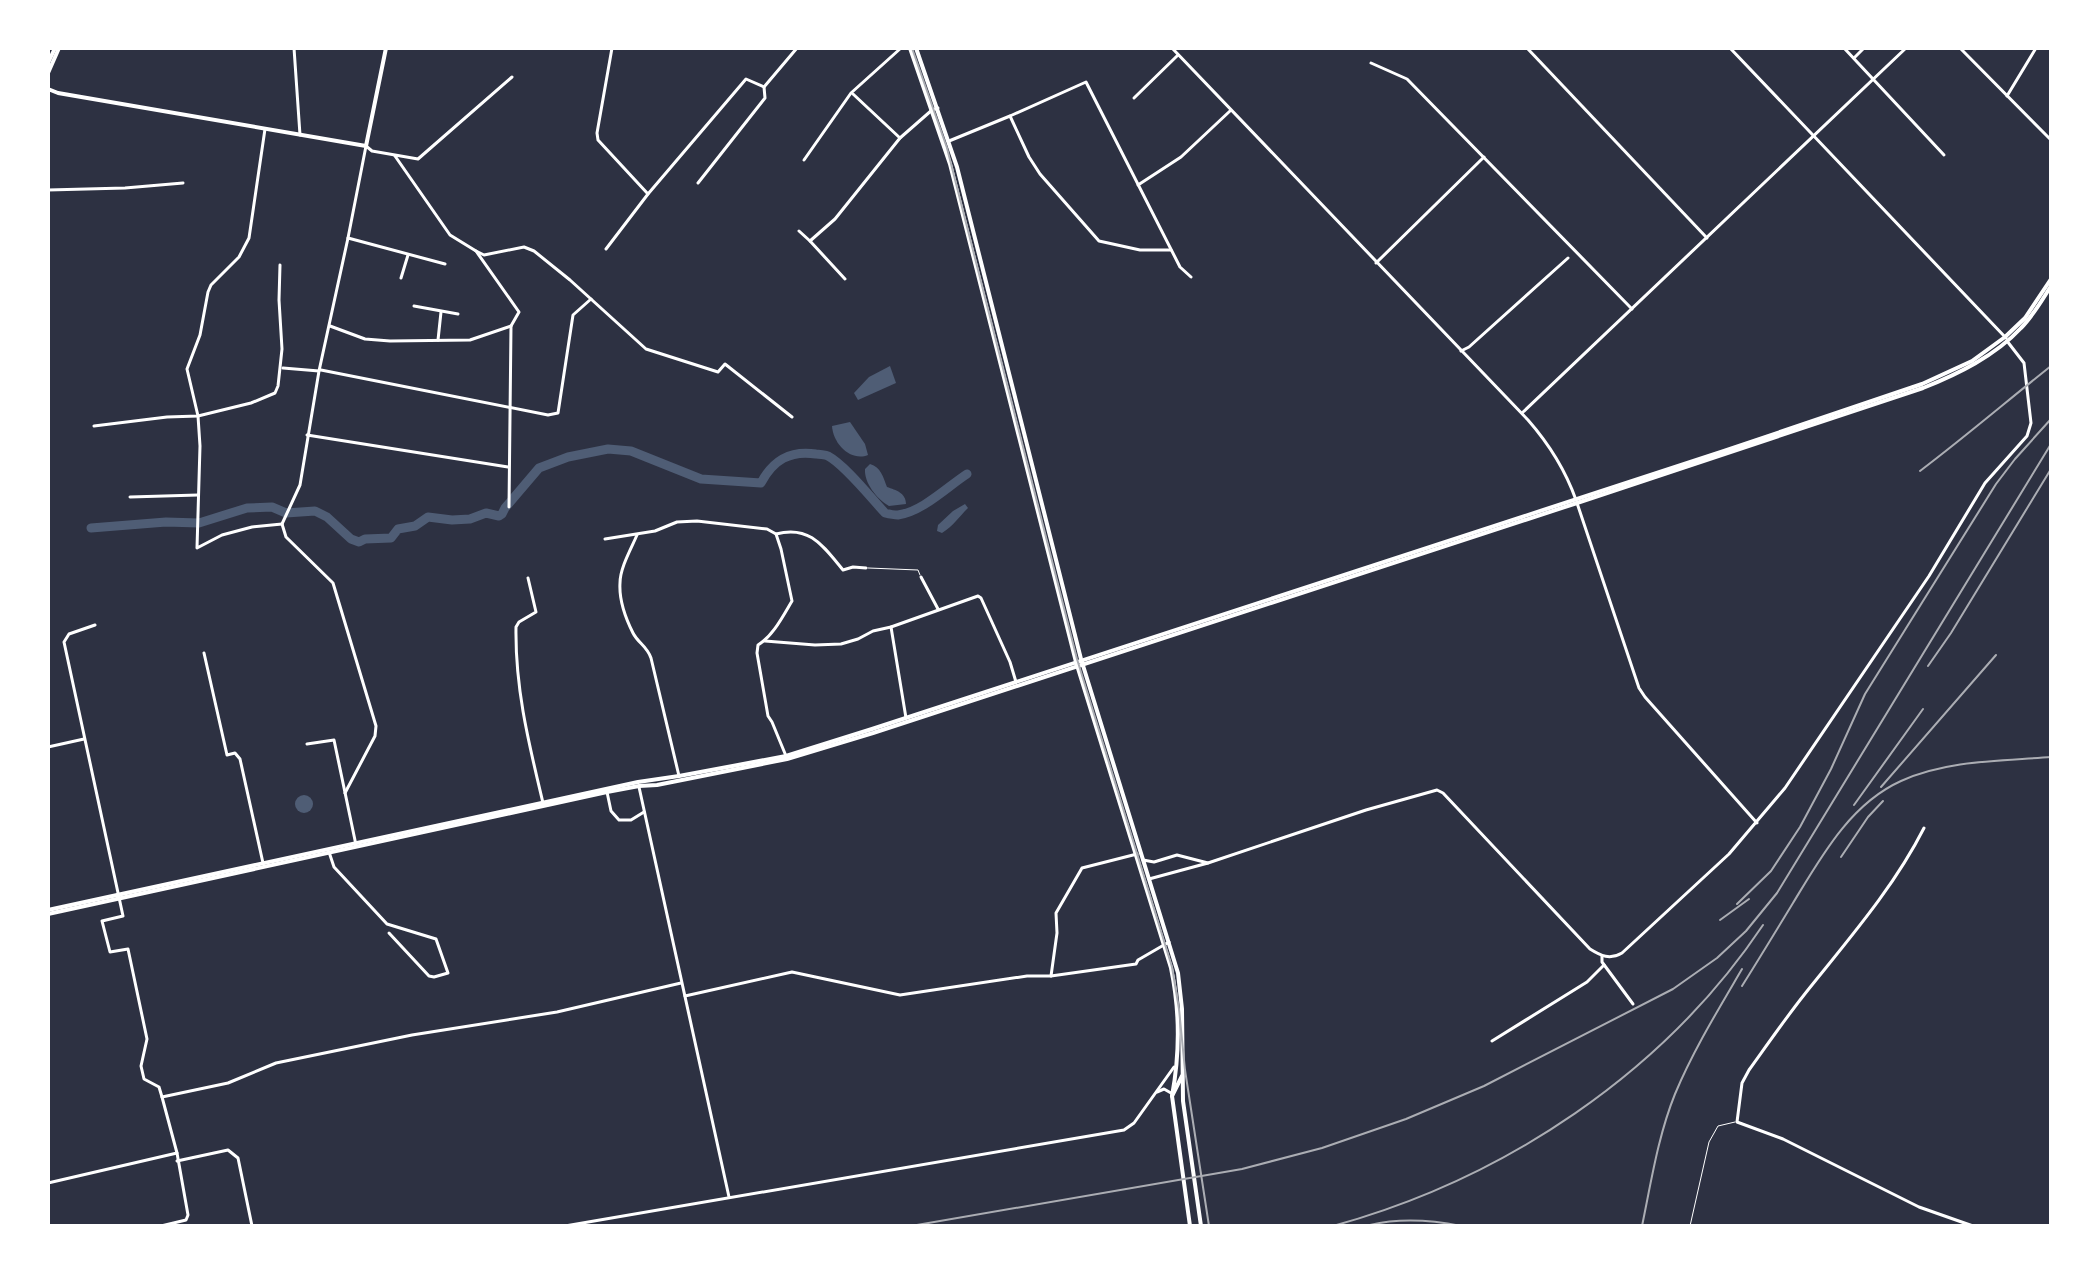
<svg xmlns="http://www.w3.org/2000/svg" width="2099" height="1274" font-family="Montserrat,sans-serif">
  <style>
    .water { fill: #4f5d75 }
    .lines { fill: none; stroke-linecap: round; stroke-linejoin: round }
    .river { stroke: #4f5d75; stroke-width: 9 }
    .service { stroke: #fff; stroke-width: 1 }
    .minor { stroke: #fff; stroke-width: 3 }
    .tertiary { stroke: #fff; stroke-width: 3 }
    .secondary { stroke: #fff; stroke-width: 4 }
    .trunk { stroke: #fff; stroke-width: 4 }
    .tram { stroke: #abadb3; stroke-width: 2 }
    .rail { stroke: #abadb3; stroke-width: 2 }
  </style>
  <rect width="100%" height="100%" fill="#2d3142"/>
  <g class="water">
    <polygon points="890,366 896,383 858,400 854,393 869,377"/>
    <path d="M850,422L865,444L868,455C851,462 833,444 832,426Z"/>
    <path d="M870,464C881,467 883,477 887,487C896,490 906,493 906,504L889,506C877,499 864,483 865,469Z"/>
    <path d="M965,504L968,508C959,517 953,526 942,533L937,531L938,525L953,511Z"/>
    <circle cx="304" cy="804" r="9"/>
  </g>
  <g class="lines">
    <path class="river" d="M91,528L166,522L199,523L247,508L272,507L286,513L315,511L327,517L351,539L359,542L365,539L391,538L398,529L415,526L428,517L452,520L470,519L486,513L499,516L502,514L505,508L539,468L568,457L608,449L631,451L701,479L761,483C773,460 790,450 816,454C818,454 826,455 828,456C845,465 871,498 885,513C889,514 894,515 898,515C922,512 947,487 967,474"/>
    <g class="service">
      <polyline points="868,568 918,570 920,575"/>
      <polyline points="1690,1226 1709,1142 1718,1126 1735,1122"/>
    </g>
    <g class="minor">
      <polyline points="294,48 300,135"/>
      <polyline points="612,48 597,133 598,140 648,194"/>
      <polyline points="1527,48 1707,238"/>
      <polyline points="1844,48 1944,155"/>
      <polyline points="1854,58 1864,48"/>
      <polyline points="1371,63 1407,79 1632,309"/>
      <polyline points="853,94 900,138"/>
      <polyline points="2007,96 2036,48"/>
      <polyline points="1134,98 1178,55"/>
      <polyline points="1010,116 1029,157 1040,174 1099,241 1140,250 1171,250"/>
      <polyline points="265,129 249,238 239,257 211,285 208,292 200,335 187,369 198,416 200,446 197,548 222,535 252,527 282,524"/>
      <polyline points="949,141 1010,116 1086,82 1180,267 1191,277"/>
      <polyline points="395,156 450,235 476,251 519,312 511,326 509,507"/>
      <polyline points="804,160 851,93 901,48"/>
      <polyline points="698,183 765,98 764,87"/>
      <polyline points="1138,185 1181,157 1230,111"/>
      <polyline points="48,190 125,188 183,183"/>
      <polyline points="799,231 810,241 845,279"/>
      <polyline points="348,238 445,264"/>
      <polyline points="810,241 835,219 900,138 932,110 938,108"/>
      <polyline points="606,249 648,194 746,79 764,87 797,48"/>
      <polyline points="476,251 484,255 524,247 534,251 570,280 646,349 718,372 725,364 792,417"/>
      <polyline points="1376,263 1484,157"/>
      <polyline points="401,278 408,255"/>
      <polyline points="414,306 458,314"/>
      <polyline points="330,326 365,339 390,341 470,340 511,326"/>
      <polyline points="438,340 441,312"/>
      <polyline points="1461,351 1469,347 1568,258"/>
      <polyline points="283,368 319,371"/>
      <polyline points="321,370 548,415 558,413 573,315 591,299"/>
      <polyline points="94,426 167,417 198,416 251,403 275,393 278,386 282,349 279,300 280,265"/>
      <polyline points="307,435 508,467"/>
      <polyline points="130,497 198,495"/>
      <polyline points="1577,503 1639,688 1645,697 1757,823"/>
      <polyline points="282,524 300,485 319,371 348,238 366,146 372,151 418,159 512,77"/>
      <polyline points="282,524 286,537 333,583 376,726 375,736 345,793"/>
      <path d="M776,534C810,525 823,546 843,570L853,567L866,568"/>
      <path d="M637,535C631,549 620,568 620,583C619,599 626,619 633,633C638,643 647,646 651,658L679,776"/>
      <path d="M605,539L655,531L677,522L697,521L767,529L776,534L781,549L792,601C783,616 773,636 758,645L757,653L768,716L772,722L786,756"/>
      <polyline points="921,577 938,609"/>
      <path d="M528,578L536,612L519,622L516,627C515,689 529,744 543,803"/>
      <polyline points="95,625 69,634 64,642 123,916 102,921 110,952 128,949 147,1039 141,1066 144,1079 159,1087 162,1097"/>
      <polyline points="891,627 906,718"/>
      <polyline points="765,641 815,645 841,644 858,639 873,631 891,627 978,596 981,598 1010,662 1016,682"/>
      <polyline points="204,653 227,755 235,753 240,759 263,863"/>
      <polyline points="307,744 334,740 356,845"/>
      <polyline points="48,747 84,739"/>
      <polyline points="607,792 611,811 619,820 631,820 644,812"/>
      <path d="M1924,828C1893,889 1847,941 1804,995C1785,1019 1767,1045 1749,1070L1742,1083L1737,1122L1783,1139L1919,1207L1973,1226"/>
      <polyline points="329,852 334,867 387,924 436,939 448,973 434,977 429,976 389,933"/>
      <polyline points="1143,860 1154,862 1177,855 1208,863"/>
      <path d="M1149,879L1208,863L1366,810L1437,790L1443,793L1590,949C1601,956 1610,960 1622,953L1729,854L1785,788L1929,576L1985,483L2027,436L2031,423L2024,363L2007,341"/>
      <polyline points="1602,956 1602,962 1633,1004"/>
      <polyline points="1051,976 1057,933 1056,913 1082,868 1137,854"/>
      <polyline points="685,996 792,972 900,995 1027,976 1051,976 1136,964 1138,960 1169,942"/>
      <polyline points="1492,1041 1587,982 1604,965"/>
      <polyline points="177,1161 228,1150 238,1158 252,1226"/>
      <polyline points="48,1183 177,1153"/>
      <polyline points="161,1226 186,1220 188,1215 177,1153 162,1097 228,1083 276,1063 412,1035 557,1012 681,983"/>
    </g>
    <g class="tertiary">
      <path d="M1172,48L1528,420C1549,444 1565,469 1576,500"/>
      <polyline points="1730,48 2006,338"/>
      <polyline points="1960,48 2051,140"/>
      <polyline points="1522,413 1906,48"/>
      <polyline points="639,787 729,1197"/>
      <polyline points="1157,1092 1164,1089 1171,1093"/>
      <polyline points="565,1226 1124,1130 1134,1123 1174,1067"/>
    </g>
    <g class="secondary">
      <path d="M910,48L950,164L1076,662L1171,968C1180,1011 1180,1053 1172,1096"/>
      <polyline points="916,48 957,167 1081,659 1178,973 1182,1009 1183,1101 1201,1226"/>
      <polyline points="48,89 58,93 366,146 386,48"/>
      <polyline points="48,910 638,782 679,776 786,756 872,729 1724,451 1922,384 1972,361 2005,337 2025,318 2051,279"/>
      <path d="M48,914L607,792L639,786L657,785L787,759L873,733L1577,503L1923,388C1958,374 1995,356 2021,328C2033,316 2042,300 2051,286"/>
      <polyline points="1182,1076 1172,1096 1190,1226"/>
    </g>
    <g class="trunk">
      <polyline points="48,63 55,48"/>
      <polyline points="48,73 59,48"/>
    </g>
    <polyline class="tram" points="912,48 947,148 1077,659 1172,967 1179,1009 1185,1070 1209,1226"/>
    <g class="rail">
      <path d="M1920,471C1965,437 2007,401 2051,366"/>
      <polyline points="1928,666 1951,633 2051,469"/>
      <polyline points="1881,787 1996,655"/>
      <polyline points="1854,805 1923,709"/>
      <polyline points="1841,857 1868,817 1883,801"/>
      <polyline points="1737,904 1771,871 1800,827 1831,769 1865,694 1996,484 2015,459 2051,419"/>
      <polyline points="1720,920 1749,899"/>
      <path d="M1742,986C1759,959 1776,931 1793,903C1821,857 1850,804 1901,781C1947,760 2002,761 2051,757"/>
      <path d="M1370,1225C1400,1218 1431,1220 1461,1226"/>
      <polyline points="911,1226 1242,1169 1322,1148 1406,1119 1484,1086 1673,989 1717,958 1746,931 1777,893 2051,444"/>
      <path d="M1333,1226C1504,1179 1664,1073 1763,925"/>
      <path d="M1642,1226C1651,1183 1658,1136 1675,1094C1693,1051 1718,1010 1742,969"/>
    </g>
  </g>
  <rect width="2099" height="1274" fill="none" stroke="#ffffff" stroke-width="100"/>
</svg>
